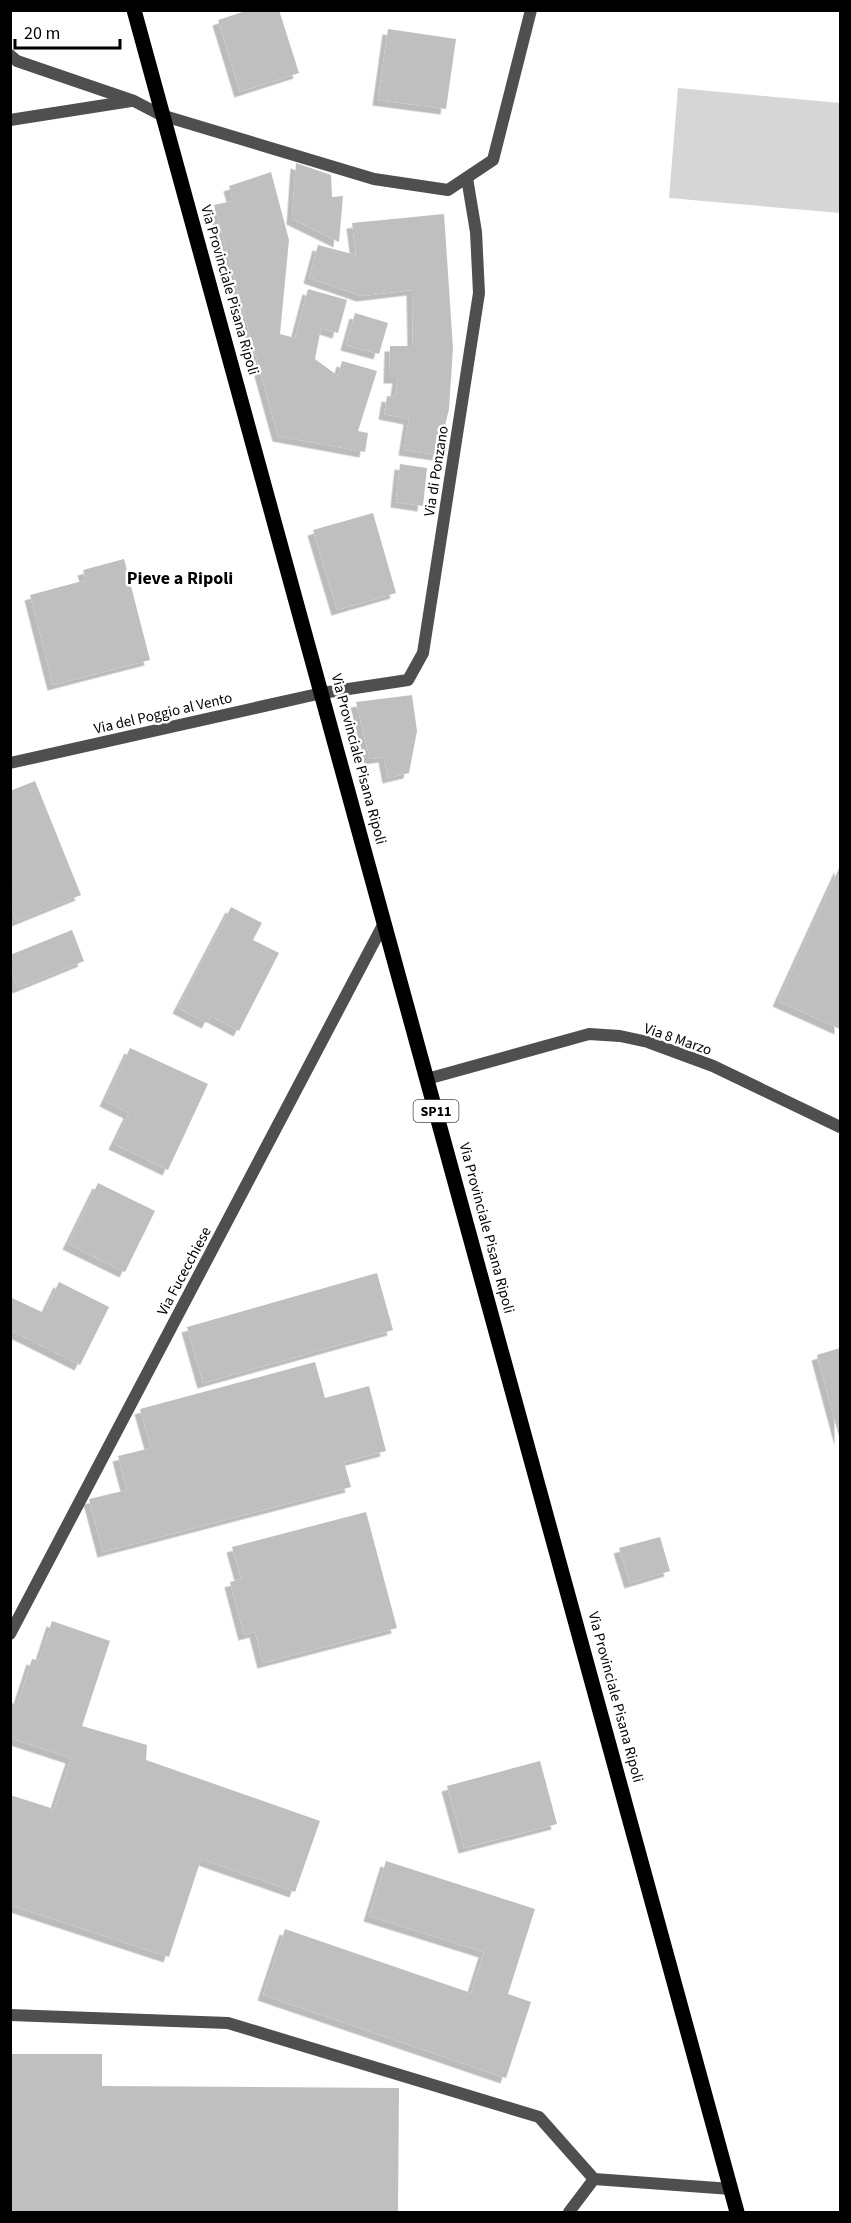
<svg xmlns="http://www.w3.org/2000/svg" width="851" height="2223" font-family="'Source Sans 3',sans-serif">
  <style>
    .green { fill: #d6d6d6 }
    .building { fill: #bfbfbf; filter: url(#shadow) }
    .lines { fill: none; stroke-linecap: round; stroke-linejoin: round }
    .service { stroke: #4f4f4f; stroke-width: 12 }
    .minor { stroke: #4f4f4f; stroke-width: 12 }
    .primary { stroke: #000; stroke-width: 15 }
    .labels { text-anchor: middle; stroke-width: 5; stroke-linejoin: round; paint-order: stroke }
    .shield { fill: #fff; stroke: #4c4c4c; stroke-width: 1.5 }
    .shield-label { font-size: 14px; font-weight: bold; fill: #000 }
    .street-label { font-size: 15px; fill: #000; stroke: #fff }
    .quarter-label { font-size: 18px; font-weight: bold; fill: #000; stroke: #fff }
  </style>
  <defs>
    <filter id="shadow"><feDropShadow dx="-5.5" dy="5.5" stdDeviation="0" flood-color="#0004"/></filter>
  </defs>
  <rect width="100%" height="100%" fill="#fff"/>
  <polygon class="green" points="678,88 840,103 840,213 669,198"/>
  <g class="building">
    <polygon points="249,10 279,10 299,73 240,92 218,20"/>
    <polygon points="388,29 456,39 446,109 378,100"/>
    <polygon points="296,163 331,175 332,197 343,196 339,242 292,219"/>
    <polygon points="271,172 289,240 280,334 295,338 308,289 347,300 338,333 321,328 315,359 338,376 342,361 377,371 358,431 368,433 365,452 278,436 214,205 233,201 229,186"/>
    <polygon points="444,214 453,348 449,409 438,455 404,450 409,419 384,414 387,396 395,397 398,378 389,378 390,346 413,346 412,290 362,296 309,278 318,245 356,255 352,223"/>
    <polygon points="355,313 388,323 379,354 346,345"/>
    <polygon points="400,464 427,468 423,506 396,502"/>
    <polygon points="373,513 396,593 337,610 313,530"/>
    <polygon points="124,559 150,660 53,685 30,595 86,580 83,570"/>
    <polygon points="412,695 417,731 409,773 388,778 384,757 370,759 356,702"/>
    <polygon points="35,781 81,895 17,921 10,905 10,884 15,882 10,870 10,791"/>
    <polygon points="840,866 840,1029 778,1001"/>
    <polygon points="231,907 262,923 253,940 279,953 239,1031 211,1016 207,1023 178,1008"/>
    <polygon points="72,930 84,961 18,988 10,968 10,955"/>
    <polygon points="130,1048 208,1084 168,1170 114,1144 129,1113 105,1101"/>
    <polygon points="98,1183 155,1211 125,1272 68,1244"/>
    <polygon points="377,1273 393,1330 203,1383 187,1327"/>
    <polygon points="59,1282 109,1307 80,1365 10,1330 10,1297 44,1313"/>
    <polygon points="840,1348 840,1440 817,1355"/>
    <polygon points="315,1362 325,1398 369,1386 386,1451 344,1462 351,1487 103,1552 89,1499 127,1490 118,1456 151,1448 140,1409"/>
    <polygon points="366,1512 397,1628 263,1663 255,1632 244,1635 230,1582 241,1579 232,1547"/>
    <polygon points="660,1537 670,1571 630,1583 619,1548"/>
    <polygon points="52,1621 110,1641 82,1726 147,1745 146,1760 320,1821 295,1892 201,1859 169,1957 10,1905 10,1795 54,1809 71,1758 10,1738 10,1702 17,1705 32,1659 39,1661"/>
    <polygon points="540,1761 557,1824 464,1848 447,1786"/>
    <polygon points="386,1861 535,1909 508,1994 531,2002 506,2078 263,1995 285,1929 471,1993 484,1952 369,1916"/>
    <polygon points="10,2054 102,2054 102,2086 399,2088 398,2212 10,2212"/>
  </g>
  <g class="lines">
    <g class="service">
      <polyline points="10,2015 228,2023 539,2117 594,2179 731,2189"/>
      <polyline points="569,2212 594,2179"/>
    </g>
    <g class="minor">
      <polyline points="10,55 17,61 134,101 161,115 374,179 448,190 493,160 531,10"/>
      <polyline points="10,120 131,101"/>
      <polyline points="10,763 322,693 408,680 423,653 479,293 476,232 467,178"/>
      <polyline points="427,1079 589,1034 620,1036 648,1042 713,1066 840,1127"/>
      <polyline points="10,1634 384,923"/>
    </g>
    <polyline class="primary" points="134,10 737,2212"/>
  </g>
  <g class="labels">
    <rect class="shield" x="413.5" y="1100" width="45" height="22" rx="4.5"/>
    <g class="shield-label">
      <text x="436" y="1116">SP11</text>
    </g>
    <g class="street-label">
      <text transform="translate(230 290) rotate(74)" y="5">Via Provinciale Pisana Ripoli</text>
      <text transform="translate(436 471) rotate(-81)" y="5">Via di Ponzano</text>
      <text transform="translate(163 713) rotate(-13)" y="5">Via del Poggio al Vento</text>
      <text transform="translate(359 759) rotate(75)" y="5">Via Provinciale Pisana Ripoli</text>
      <text transform="translate(678 1039) rotate(19)" y="5">Via 8 Marzo</text>
      <text transform="translate(487 1228) rotate(75)" y="5">Via Provinciale Pisana Ripoli</text>
      <text transform="translate(184 1271) rotate(-62)" y="5">Via Fucecchiese</text>
      <text transform="translate(616 1697) rotate(75)" y="5">Via Provinciale Pisana Ripoli</text>
    </g>
    <g class="quarter-label">
      <text x="180" y="584">Pieve a Ripoli</text>
    </g>
  </g>
  <rect width="851" height="2223" fill="none" stroke="#000000" stroke-width="24"/>
  <path d="M15 39v9h105v-9" fill="none" stroke="#000000" stroke-width="3"/>
  <text x="24" y="39" font-size="18" fill="#000000" stroke="#ffffff" stroke-width="4.5" paint-order="stroke">20 m</text>
</svg>
